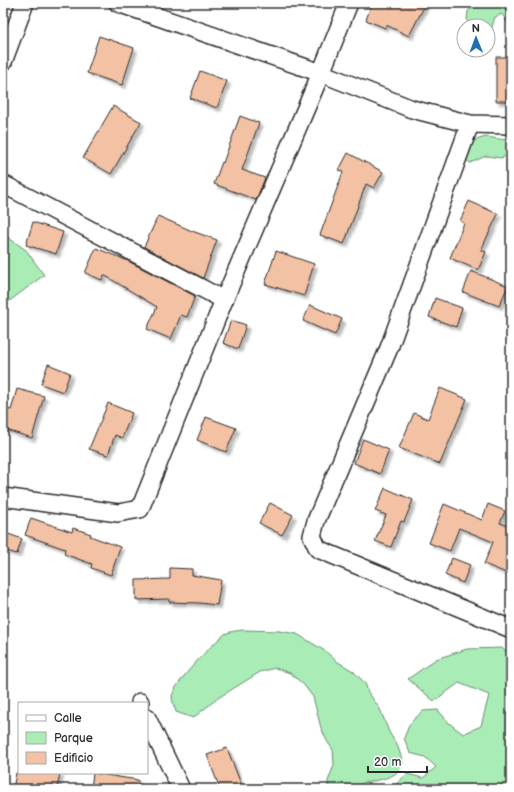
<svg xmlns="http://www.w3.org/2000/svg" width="514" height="792" font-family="'Balsamiq Sans',sans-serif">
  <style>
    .green { fill: #a9ecb6; stroke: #6a8c70 }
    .building { fill: #f3c1a4; stroke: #2b2b2b; filter: url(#shadow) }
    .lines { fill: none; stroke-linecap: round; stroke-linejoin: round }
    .street-casing { stroke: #2b2b2b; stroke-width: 20 }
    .street { stroke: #fff; stroke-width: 17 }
  </style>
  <defs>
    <filter id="shadow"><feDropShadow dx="3.5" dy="3.5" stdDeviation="1" flood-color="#0004"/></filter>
  </defs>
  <rect width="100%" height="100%" fill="#fff"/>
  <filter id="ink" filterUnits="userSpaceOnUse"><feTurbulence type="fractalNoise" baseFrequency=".025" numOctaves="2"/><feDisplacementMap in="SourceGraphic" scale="8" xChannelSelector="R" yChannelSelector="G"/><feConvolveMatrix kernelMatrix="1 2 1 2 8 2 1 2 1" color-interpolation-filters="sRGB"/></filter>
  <g filter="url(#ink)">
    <g class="green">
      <path d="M487,3H510L508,15L511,19V28L502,14L495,17C492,25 491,33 489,41H488V26H468L467,19L468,11L471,8L479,7Z"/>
      <path d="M486,137C495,138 502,140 511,140V154L501,158L486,156L470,163L464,158L469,142Z"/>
      <polygon points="3,234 26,250 44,275 3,306"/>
      <path d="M243,630L279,631L297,634L325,651L338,662L353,671L365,683L368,692L380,709L389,732L398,747L403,763C400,768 398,773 393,775C386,779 370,782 362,783L356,789H328V781L334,765L333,750L327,741L321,728L313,697L303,684L290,673L275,668L260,672L218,698L193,718L176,712C175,708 172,702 172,697C173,684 214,642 225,634C230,631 237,631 243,630Z"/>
      <polygon points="502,648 511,656 511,789 380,789 395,785 407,774 423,778 436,767 425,757 410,753 404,738 410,723 423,711 438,710 449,723 463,734 481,726 489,695 459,683 434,701 408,679 436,659 467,649"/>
    </g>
    <g class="building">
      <polygon points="372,3 426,3 409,36 386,25 385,28 366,20"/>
      <polygon points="99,36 134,48 122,85 87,73"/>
      <rect x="496" y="57" width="15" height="44"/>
      <polygon points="200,71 227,81 217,108 190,98"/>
      <polygon points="113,106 141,122 111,174 83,158"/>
      <polygon points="240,116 259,123 242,170 265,178 256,200 214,184 222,162 223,163"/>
      <polygon points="348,153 383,172 374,188 366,184 344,244 320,235 343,172 339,170"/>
      <polygon points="469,201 498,214 481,250 486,252 478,270 450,258 464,223 460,221"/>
      <polygon points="158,216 192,231 217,240 203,278 144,247"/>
      <polygon points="33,222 63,232 56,254 26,245"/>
      <polygon points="96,248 128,261 195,296 187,317 181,315 171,339 147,329 157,307 104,275 102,280 85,273"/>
      <polygon points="276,251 314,264 304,296 265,284"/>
      <polygon points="471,271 508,286 499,306 463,292"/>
      <polygon points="435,298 462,308 456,327 429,317"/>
      <polygon points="310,305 342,319 335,335 303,321"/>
      <polygon points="231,320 246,325 238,349 223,343"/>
      <polygon points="48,364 70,373 63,392 41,384"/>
      <polygon points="440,388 467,399 440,464 399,448 414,413 428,419"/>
      <polygon points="17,389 44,396 32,438 3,429 3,408 11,410"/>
      <polygon points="108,403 132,413 122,438 115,435 108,455 89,449"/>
      <polygon points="206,417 236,428 226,452 197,440"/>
      <polygon points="363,439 389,450 380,474 354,463"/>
      <polygon points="385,488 413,500 404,522 401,521 391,547 375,541 386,515 375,511"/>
      <polygon points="270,503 293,515 282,535 259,523"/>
      <polygon points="444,504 482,520 488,504 505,511 500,523 511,527 511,575 484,564 493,542 459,528 450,551 429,543"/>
      <polygon points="31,518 72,532 73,528 91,534 90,536 120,547 111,575 91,568 92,564 64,554 65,549 25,535"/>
      <polygon points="3,532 22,539 17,554 3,550"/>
      <polygon points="452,558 470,565 463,583 445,575"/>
      <polygon points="170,568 192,569 192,575 221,580 217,605 199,603 169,602 169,599 136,600 136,580 170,579"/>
      <polygon points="227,748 243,789 220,789 207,755"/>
      <polygon points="16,773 60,773 57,789 13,789"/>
      <polygon points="93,773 138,780 138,789 91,789"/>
    </g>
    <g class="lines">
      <g class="street-casing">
        <g id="street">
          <polyline points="118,3 321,73 412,109 470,124 511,125"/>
          <polyline points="3,62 25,3"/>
          <polyline points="470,124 389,348 316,521 312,536 318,549 511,629"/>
          <polyline points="3,184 224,300"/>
          <polyline points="3,497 118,513 140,509 224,300 321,73 349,3"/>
          <polyline points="140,702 140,703"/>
          <polyline points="147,718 181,789"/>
        </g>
      </g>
      <use href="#street" class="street"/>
    </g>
  </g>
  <rect width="514" height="792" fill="none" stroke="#fff" stroke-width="16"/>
  <rect x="8" y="8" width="498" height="776" fill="none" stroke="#2b2b2b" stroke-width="1.5" filter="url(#ink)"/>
  <rect x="18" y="702" width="130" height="72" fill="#ffffff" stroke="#aaaaaa"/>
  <rect x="26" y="715" width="20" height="6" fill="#ffffff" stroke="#aaaaaa"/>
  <text x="54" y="722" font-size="12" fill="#2b2b2b">Calle</text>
  <rect x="26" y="732" width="20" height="12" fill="#a9ecb6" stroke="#aaaaaa"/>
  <text x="54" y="742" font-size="12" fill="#2b2b2b">Parque</text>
  <rect x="26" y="752" width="20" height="12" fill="#f3c1a4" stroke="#aaaaaa"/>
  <text x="54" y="762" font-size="12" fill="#2b2b2b">Edificio</text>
  <g transform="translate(476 38) rotate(359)"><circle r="19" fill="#ffffff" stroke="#aaaaaa"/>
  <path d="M0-3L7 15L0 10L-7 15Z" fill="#1f6fb2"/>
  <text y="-6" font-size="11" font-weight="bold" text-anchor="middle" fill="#2b2b2b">N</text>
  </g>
  <path d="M368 766v6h59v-6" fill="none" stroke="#2b2b2b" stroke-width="2"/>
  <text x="374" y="766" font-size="12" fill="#2b2b2b" stroke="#ffffff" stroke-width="3" paint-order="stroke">20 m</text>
</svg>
